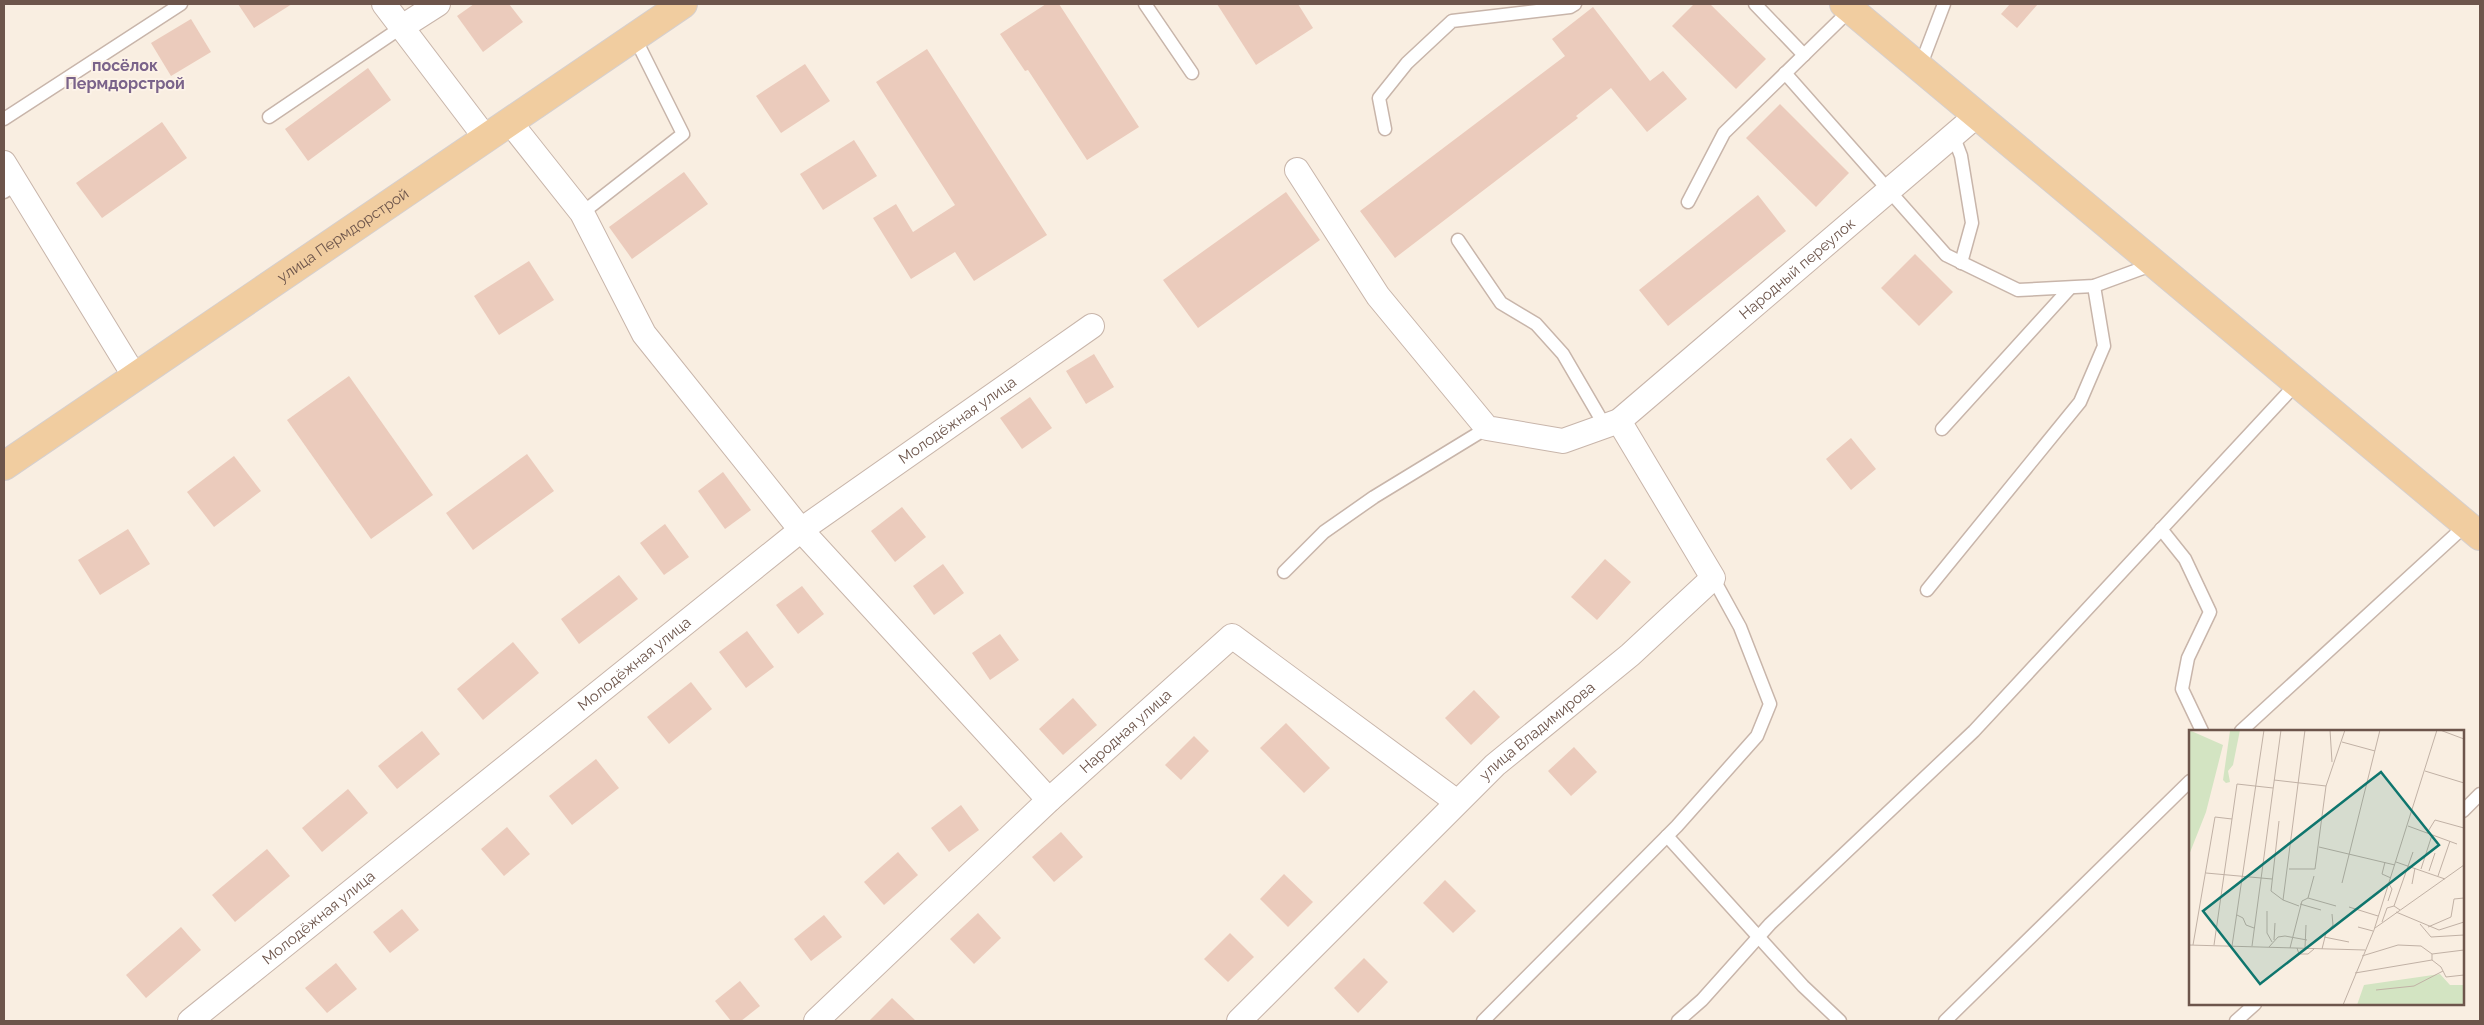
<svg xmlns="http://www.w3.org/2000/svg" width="2484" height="1025" font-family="Raleway,sans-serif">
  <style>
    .building { fill: #ebcbbc }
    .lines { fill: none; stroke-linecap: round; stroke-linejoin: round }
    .service-casing { stroke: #c8b5aa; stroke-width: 15 }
    .minor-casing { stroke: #c8b5aa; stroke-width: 26 }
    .primary-casing { stroke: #d6cfcd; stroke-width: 30 }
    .service { stroke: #fff; stroke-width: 12 }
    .minor { stroke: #fff; stroke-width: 24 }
    .primary { stroke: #f1cda0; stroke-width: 28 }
    .labels { text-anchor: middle; stroke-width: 4; stroke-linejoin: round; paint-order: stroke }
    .street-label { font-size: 15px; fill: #6d554b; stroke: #fcf2e7 }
    .neighbourhood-label { font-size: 16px; font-weight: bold; fill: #7a638a; stroke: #fcf2e7 }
    .inset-road { fill: none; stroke: #c1b1a5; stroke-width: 1 }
    .view { fill: #0f766e; fill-opacity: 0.15; stroke: #0f766e; stroke-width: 2.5 }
    .inset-edge { fill: none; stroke: #6d554b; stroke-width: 2.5 }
  </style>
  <rect width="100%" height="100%" fill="#f9eee1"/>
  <g class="building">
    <polygon points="238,4 292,4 254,28"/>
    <polygon points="474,4 509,4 523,22 483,52 457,16"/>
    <polygon points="1046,4 1059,4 1139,127 1087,160 1028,70 1025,71 1000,34"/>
    <polygon points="1217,4 1298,4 1313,28 1256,65"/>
    <polygon points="1694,4 1710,4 1766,59 1736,89 1672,26"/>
    <polygon points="2010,4 2038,4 2017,28 2001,14"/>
    <polygon points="1593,7 1650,81 1663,71 1687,99 1647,132 1611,88 1576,116 1578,118 1395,258 1360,211 1565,56 1552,39"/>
    <polygon points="191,19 211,52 171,76 151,43"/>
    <polygon points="927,49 1047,235 974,281 955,252 911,279 873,218 896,204 913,232 955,205 876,82"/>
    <polygon points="805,64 830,101 781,133 756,96"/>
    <polygon points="368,68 391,100 308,161 285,129"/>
    <polygon points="1780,104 1849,173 1816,207 1746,138"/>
    <polygon points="162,122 187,158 102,218 76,183"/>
    <polygon points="854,140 877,176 823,210 800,174"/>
    <polygon points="684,172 708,204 632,259 609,227"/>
    <polygon points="1286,192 1320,240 1198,328 1163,280"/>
    <polygon points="1758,195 1786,231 1668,326 1639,290"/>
    <polygon points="1915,254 1953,292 1919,326 1881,288"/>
    <polygon points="529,261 554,300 499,335 474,296"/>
    <polygon points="1094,354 1114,387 1086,404 1066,371"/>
    <polygon points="349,376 433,495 371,539 287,420"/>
    <polygon points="1030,397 1052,428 1022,449 1000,418"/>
    <polygon points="1851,438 1876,469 1851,490 1826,459"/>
    <polygon points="527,454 554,491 473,550 446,513"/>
    <polygon points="234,456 261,491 214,527 187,492"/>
    <polygon points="723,472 751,510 725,529 698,491"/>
    <polygon points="902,507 926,537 895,562 871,531"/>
    <polygon points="665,524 689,557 664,575 640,543"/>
    <polygon points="128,529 150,564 100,595 78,560"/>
    <polygon points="1605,559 1631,582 1597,620 1571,597"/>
    <polygon points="943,564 964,593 934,615 913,586"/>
    <polygon points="619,575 638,599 579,644 561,619"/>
    <polygon points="802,586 824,614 798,634 776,605"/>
    <polygon points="747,631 774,667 746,688 719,652"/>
    <polygon points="1000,634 1019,660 990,680 972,653"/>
    <polygon points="513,642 539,673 483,720 457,689"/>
    <polygon points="691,682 712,709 669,744 647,717"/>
    <polygon points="1474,690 1500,717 1471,745 1445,718"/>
    <polygon points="1073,698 1097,725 1063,755 1039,729"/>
    <polygon points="1286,723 1330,768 1304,793 1260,748"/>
    <polygon points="422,731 440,754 397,789 378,766"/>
    <polygon points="1194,736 1209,751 1181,780 1165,765"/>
    <polygon points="1574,747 1597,772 1571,796 1548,771"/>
    <polygon points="596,759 619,788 572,825 549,796"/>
    <polygon points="348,789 368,813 322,852 302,828"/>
    <polygon points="961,805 979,830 949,852 931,828"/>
    <polygon points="507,827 530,854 504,876 481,849"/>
    <polygon points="1061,832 1083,857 1054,882 1032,857"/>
    <polygon points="267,849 290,876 235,922 212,895"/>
    <polygon points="898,852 918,875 884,905 864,882"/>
    <polygon points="1284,874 1313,902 1288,927 1260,899"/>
    <polygon points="1445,880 1476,911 1453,933 1423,903"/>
    <polygon points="402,909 419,930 390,953 373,932"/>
    <polygon points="978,913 1001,938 974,964 950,939"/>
    <polygon points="824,915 842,937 811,961 794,939"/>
    <polygon points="181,927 201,950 146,998 126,975"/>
    <polygon points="1230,933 1254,957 1228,982 1204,959"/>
    <polygon points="1364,958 1388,982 1358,1013 1334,988"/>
    <polygon points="336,963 357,989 327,1013 305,988"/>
    <polygon points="740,981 760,1006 741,1021 731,1021 715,1001"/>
    <polygon points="892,998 916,1021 869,1021"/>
  </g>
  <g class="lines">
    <g class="service-casing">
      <g id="service">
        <polyline points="1145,4 1192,73"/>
        <polyline points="1755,4 1804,55"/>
        <polyline points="1920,67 1944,4"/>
        <polyline points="1785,73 1946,255 2018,290 2094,286 2154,264"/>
        <polyline points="269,117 402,27"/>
        <polyline points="4,119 181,4"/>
        <polyline points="1385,129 1379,98 1407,63 1452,21 1570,7 1575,4"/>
        <polyline points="1953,135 1961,156 1972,223 1961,263"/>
        <polyline points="4,192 17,184"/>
        <polyline points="1688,202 1724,133 1851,9"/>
        <polyline points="582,213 683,134 634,36"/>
        <polyline points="1458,240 1501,303 1536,324 1563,354 1605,426"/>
        <polyline points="1942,429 2070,288"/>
        <polyline points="2161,529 2185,559 2210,612 2188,658 2182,689 2202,731"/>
        <polyline points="1284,572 1324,532 1374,497 1487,428"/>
        <polyline points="1927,590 2080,402 2104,346 2094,286"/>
        <polyline points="2241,731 2467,524"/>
        <polyline points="2463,811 2480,794"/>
        <polyline points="1667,836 1803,986 1840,1021"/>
        <polyline points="1483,1021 1677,826 1757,736 1770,704 1740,627 1713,578"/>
        <polyline points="1678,1021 1702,1000 1770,924 1974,731 2297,383"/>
        <polyline points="1945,1021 2190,781"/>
        <polyline points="2236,1021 2255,1004"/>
      </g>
    </g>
    <g class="minor-casing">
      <g id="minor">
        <polyline points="384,4 485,137"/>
        <polyline points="402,27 438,4"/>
        <polyline points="509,121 582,213 644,334 801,530 1049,800"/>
        <polyline points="4,163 135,377"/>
        <path id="s1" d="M1297,170L1378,296L1487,428L1563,441L1619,421L1976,116"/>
        <path id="s2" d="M190,1021L801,530L1092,326"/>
        <path id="s3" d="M816,1021L1049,800L1232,636L1457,802"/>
        <path id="s4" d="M1239,1021L1495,765L1630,655L1713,578L1619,421"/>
      </g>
    </g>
    <g class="primary-casing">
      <g id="primary">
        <polyline points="1844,4 2480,536"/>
        <path id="s5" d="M4,466L683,4"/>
      </g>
    </g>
    <use href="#service" class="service"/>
    <use href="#minor" class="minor"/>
    <use href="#primary" class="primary"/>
  </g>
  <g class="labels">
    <g class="street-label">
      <text dy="5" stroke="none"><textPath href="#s5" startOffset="410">улица Пермдорстрой</textPath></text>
      <text dy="5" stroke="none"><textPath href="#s1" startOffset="692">Народный переулок</textPath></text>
      <text dy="5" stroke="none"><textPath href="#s2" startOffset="975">Молодёжная улица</textPath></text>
      <text dy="5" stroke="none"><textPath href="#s2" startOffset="570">Молодёжная улица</textPath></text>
      <text dy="5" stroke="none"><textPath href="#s3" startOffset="424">Народная улица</textPath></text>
      <text dy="5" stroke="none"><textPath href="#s4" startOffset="416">улица Владимирова</textPath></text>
      <text dy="5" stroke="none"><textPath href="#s2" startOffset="165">Молодёжная улица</textPath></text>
    </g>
    <g class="neighbourhood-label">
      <text x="125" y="71">посёлок<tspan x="125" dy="18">Пермдорстрой</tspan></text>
    </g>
  </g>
  <g transform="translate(2189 730)">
    <rect width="275" height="275" fill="#f9eee1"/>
    <path d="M0,0L34,15L17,82L0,125ZM51,0L44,35L39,41L41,52L37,53L34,50L41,1ZM251,244L261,255H275V275H168L175,255Z" fill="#d3e4c2"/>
    <path class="inset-road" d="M141,0L143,32M251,0L275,9M153,12L186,21M236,41L275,53M85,50L137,56M90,91L82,161L94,170M219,96L268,114M238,103L246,90L275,98M130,117L206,135M196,132L193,144L202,148M207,132L256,149M100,139H126L137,56L156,0M232,139L243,105M240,141L246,123M17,143L83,149M249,146L261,111M153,153L191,0M223,154L226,138M119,168L125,146M199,171L203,159L200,154M111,174L132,180M110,176L94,170L116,0M160,177L189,186M211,180L205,176L224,122M78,181V203L83,212M207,182L250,200L275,192M48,185L54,188L57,195L65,198M193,192L198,178L205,176M231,194L242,207L275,205M169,197L184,201M239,197L262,187L265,169L275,168M186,198L275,135M135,207L160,212M85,210L86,193M0,215L176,220M4,215L26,87L43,89M25,215L48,54L84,58M43,216L75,0M63,216L92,0M80,217L89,207L96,206L118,210M101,218L113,171L119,168L147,176M108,218L110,224H119L125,219M116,218L117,195M133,219L137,203L144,195L143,184M243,224V230L252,237L257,247L275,245M173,226L209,215L232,216L243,224L275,220M166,243L243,230M187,260L225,256L254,241M154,275L185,200L248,0"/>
    <path class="view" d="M192,42L250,115L71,254L14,181Z"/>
    <rect width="275" height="275" class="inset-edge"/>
  </g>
  <rect width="2484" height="1025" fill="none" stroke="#6d554b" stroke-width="10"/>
</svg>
